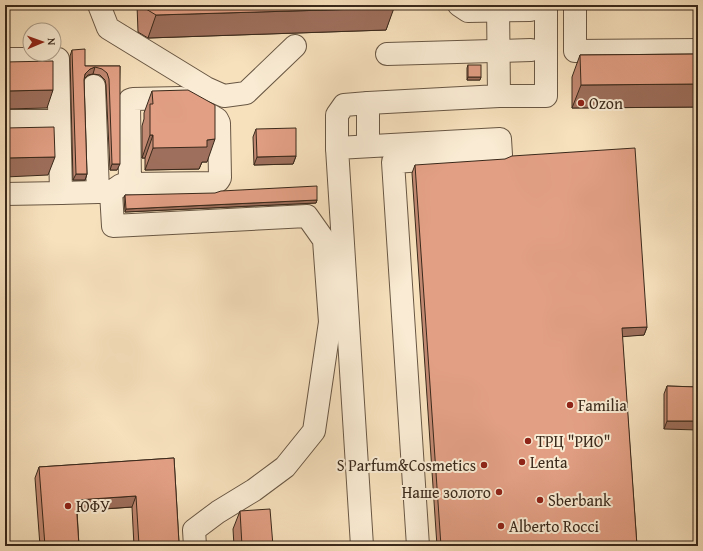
<svg xmlns="http://www.w3.org/2000/svg" width="703" height="551" font-family="'Gentium Book Plus',serif">
  <style>
    .lines { fill: none; stroke-linecap: round; stroke-linejoin: round }
    .minor-casing { stroke: #695744; stroke-width: 24 }
    .minor { stroke: #faecd4; stroke-width: 22 }
    .wall { fill: #c28972; stroke: #3a291b }
    .shaded-wall { fill: #9e6f5c; stroke: #3a291b }
    .building { fill: #e29f84; stroke: #3a291b }
    .poi-dot { fill: #8f2418; stroke: #faecd4; stroke-width: 1.5 }
    .labels { text-anchor: middle; stroke-width: 4; stroke-linejoin: round; paint-order: stroke }
    .poi-label { font-size: 16px; fill: #3a291b; stroke: #faecd4; text-anchor: start }
  </style>
  <rect width="100%" height="100%" fill="#f7e1bd"/>
  <filter id="stains"><feTurbulence type="fractalNoise" baseFrequency=".005" numOctaves="4"/><feColorMatrix values="0 0 0 0 .2 0 0 0 0 .09 0 0 0 0 .02 0 0 0 .5 -.17"/></filter>
  <radialGradient id="worn" r=".72"><stop offset=".6" stop-color="#630" stop-opacity="0"/><stop offset="1" stop-color="#630" stop-opacity=".3"/></radialGradient>
  <g class="lines">
    <g class="minor-casing">
      <g id="minor">
        <polyline points="99,5 108,28 206,88 224,96 246,93 295,46"/>
        <polyline points="459,5 468,11 530,10"/>
        <polyline points="575,5 575,51 698,50"/>
        <polyline points="387,54 531,50"/>
        <polyline points="5,59 58,59 61,193 5,194"/>
        <path d="M94,86L98,192C102,192 108,193 112,191C121,186 118,184 130,184L214,183L218,181L220,178L219,123L217,119L181,98L133,99L130,100L129,104L130,184"/>
        <polyline points="499,96 546,96 546,5"/>
        <polyline points="5,121 59,121"/>
        <polyline points="368,146 368,103 499,96 498,5"/>
        <polyline points="337,148 337,115 344,105 368,103"/>
        <polyline points="111,192 113,226 307,216 324,240 330,322 314,431 285,467 254,490 218,512 194,530 195,546"/>
        <polyline points="61,193 98,192"/>
        <polyline points="362,546 337,148 500,139 501,155 393,162 418,546"/>
      </g>
    </g>
    <use href="#minor" class="minor"/>
  </g>
  <g class="wall">
    <polygon points="137,5 394,5 386,30 148,38 138,32"/>
    <polygon points="72,50 85,66 120,66 117,170 110,170 106,85 105,80 100,75 93,74 88,75 84,79 87,174 85,180 73,180 70,56"/>
    <polygon points="698,54 698,107 572,108 572,77 580,55"/>
    <polygon points="468,65 480,80 467,80 467,68"/>
    <polygon points="152,91 207,162 202,162 199,169 145,170 145,158 142,158 142,126 144,119 144,113"/>
    <polygon points="256,129 296,156 293,164 254,165 253,137"/>
    <polygon points="415,165 647,327 644,335 622,336 637,546 437,546 412,173"/>
    <polygon points="125,195 317,200 316,203 125,212 124,198"/>
    <polygon points="667,386 698,387 664,429 664,394"/>
    <polygon points="174,458 179,543 178,546 134,546 132,507 77,511 79,546 40,546 35,478 39,467"/>
    <polygon points="240,511 273,546 234,546 233,529"/>
  </g>
  <g class="shaded-wall">
    <polygon points="394,8 386,30 148,38 156,15"/>
    <polygon points="95,67 93,74 88,75 83,80 85,74 90,69"/>
    <polygon points="468,77 481,77 480,80 467,80"/>
    <polygon points="698,84 698,107 572,108 581,85"/>
    <polygon points="53,90 47,108 5,109 5,91"/>
    <polygon points="150,135 153,135 145,158 142,158"/>
    <polygon points="215,139 207,162 202,162 199,169 145,170 153,148 207,140"/>
    <polygon points="296,156 293,164 254,165 257,157"/>
    <polygon points="55,157 48,175 5,177 5,158"/>
    <polygon points="112,164 120,164 117,170 110,170"/>
    <polygon points="76,174 87,174 85,180 73,180"/>
    <polygon points="317,200 316,203 125,212 126,209"/>
    <polygon points="647,327 644,335 619,337 622,328"/>
    <polygon points="667,421 698,421 698,430 664,429"/>
    <polygon points="136,496 132,507 72,511 76,500"/>
    <polygon points="179,543 178,546 139,546 139,545"/>
  </g>
  <g class="building">
    <polygon points="146,5 394,5 394,8 156,15 146,9"/>
    <polygon points="85,49 85,66 120,66 120,164 112,164 109,79 107,73 102,69 95,67 90,69 85,74 84,80 87,174 76,174 72,50"/>
    <polygon points="698,54 698,84 581,85 580,55"/>
    <polygon points="53,61 53,90 5,91 5,62"/>
    <rect x="468" y="65" width="13" height="12"/>
    <polygon points="188,90 215,105 215,139 207,140 207,147 153,148 153,135 150,135 150,104 153,104 152,91"/>
    <polygon points="54,127 55,157 5,158 5,128"/>
    <polygon points="296,128 296,156 257,157 256,129"/>
    <polygon points="635,148 647,327 622,328 637,546 441,546 415,165 505,159 512,156"/>
    <polygon points="317,186 317,200 126,209 125,195 215,193 221,191"/>
    <polygon points="667,386 698,387 698,421 667,421"/>
    <polygon points="174,458 179,543 139,545 136,496 76,500 79,546 45,546 39,467"/>
    <polygon points="270,509 273,546 242,546 240,511"/>
  </g>
  <g class="poi-dot">
    <circle cx="581" cy="103" r="4"/>
    <circle cx="570" cy="405" r="4"/>
    <circle cx="528" cy="441" r="4"/>
    <circle cx="522" cy="462" r="4"/>
    <circle cx="484" cy="465" r="4"/>
    <circle cx="499" cy="492" r="4"/>
    <circle cx="540" cy="500" r="4"/>
    <circle cx="68" cy="506" r="4"/>
    <circle cx="501" cy="526" r="4"/>
  </g>
  <g class="labels">
    <g class="poi-label">
      <text x="589" y="109">Ozon</text>
      <text x="578" y="411">Familia</text>
      <text x="536" y="447">ТРЦ "РИО"</text>
      <text x="530" y="468">Lenta</text>
      <text x="476" y="471" text-anchor="end">S Parfum&amp;Cosmetics</text>
      <text x="491" y="498" text-anchor="end">Наше золото</text>
      <text x="548" y="506">Sberbank</text>
      <text x="76" y="512">ЮФУ</text>
      <text x="509" y="532">Alberto Rocci</text>
    </g>
  </g>
  <rect width="703" height="551" fill="none" stroke="#f7e1bd" stroke-width="20"/>
  <rect x="6" y="6" width="691" height="539" fill="none" stroke="#3a291b" stroke-width="2"/>
  <rect x="10" y="10" width="683" height="531" fill="none" stroke="#3a291b"/>
  <g transform="translate(42 42) rotate(88)"><circle r="19" fill="#faecd4" stroke="#ad9e8a"/>
  <path d="M0-3L7 15L0 10L-7 15Z" fill="#8f2418"/>
  <text y="-6" font-size="11" font-weight="bold" text-anchor="middle" fill="#3a291b">N</text>
  </g>
  <rect width="100%" height="100%" filter="url(#stains)"/>
  <rect width="100%" height="100%" fill="url(#worn)"/>
</svg>
